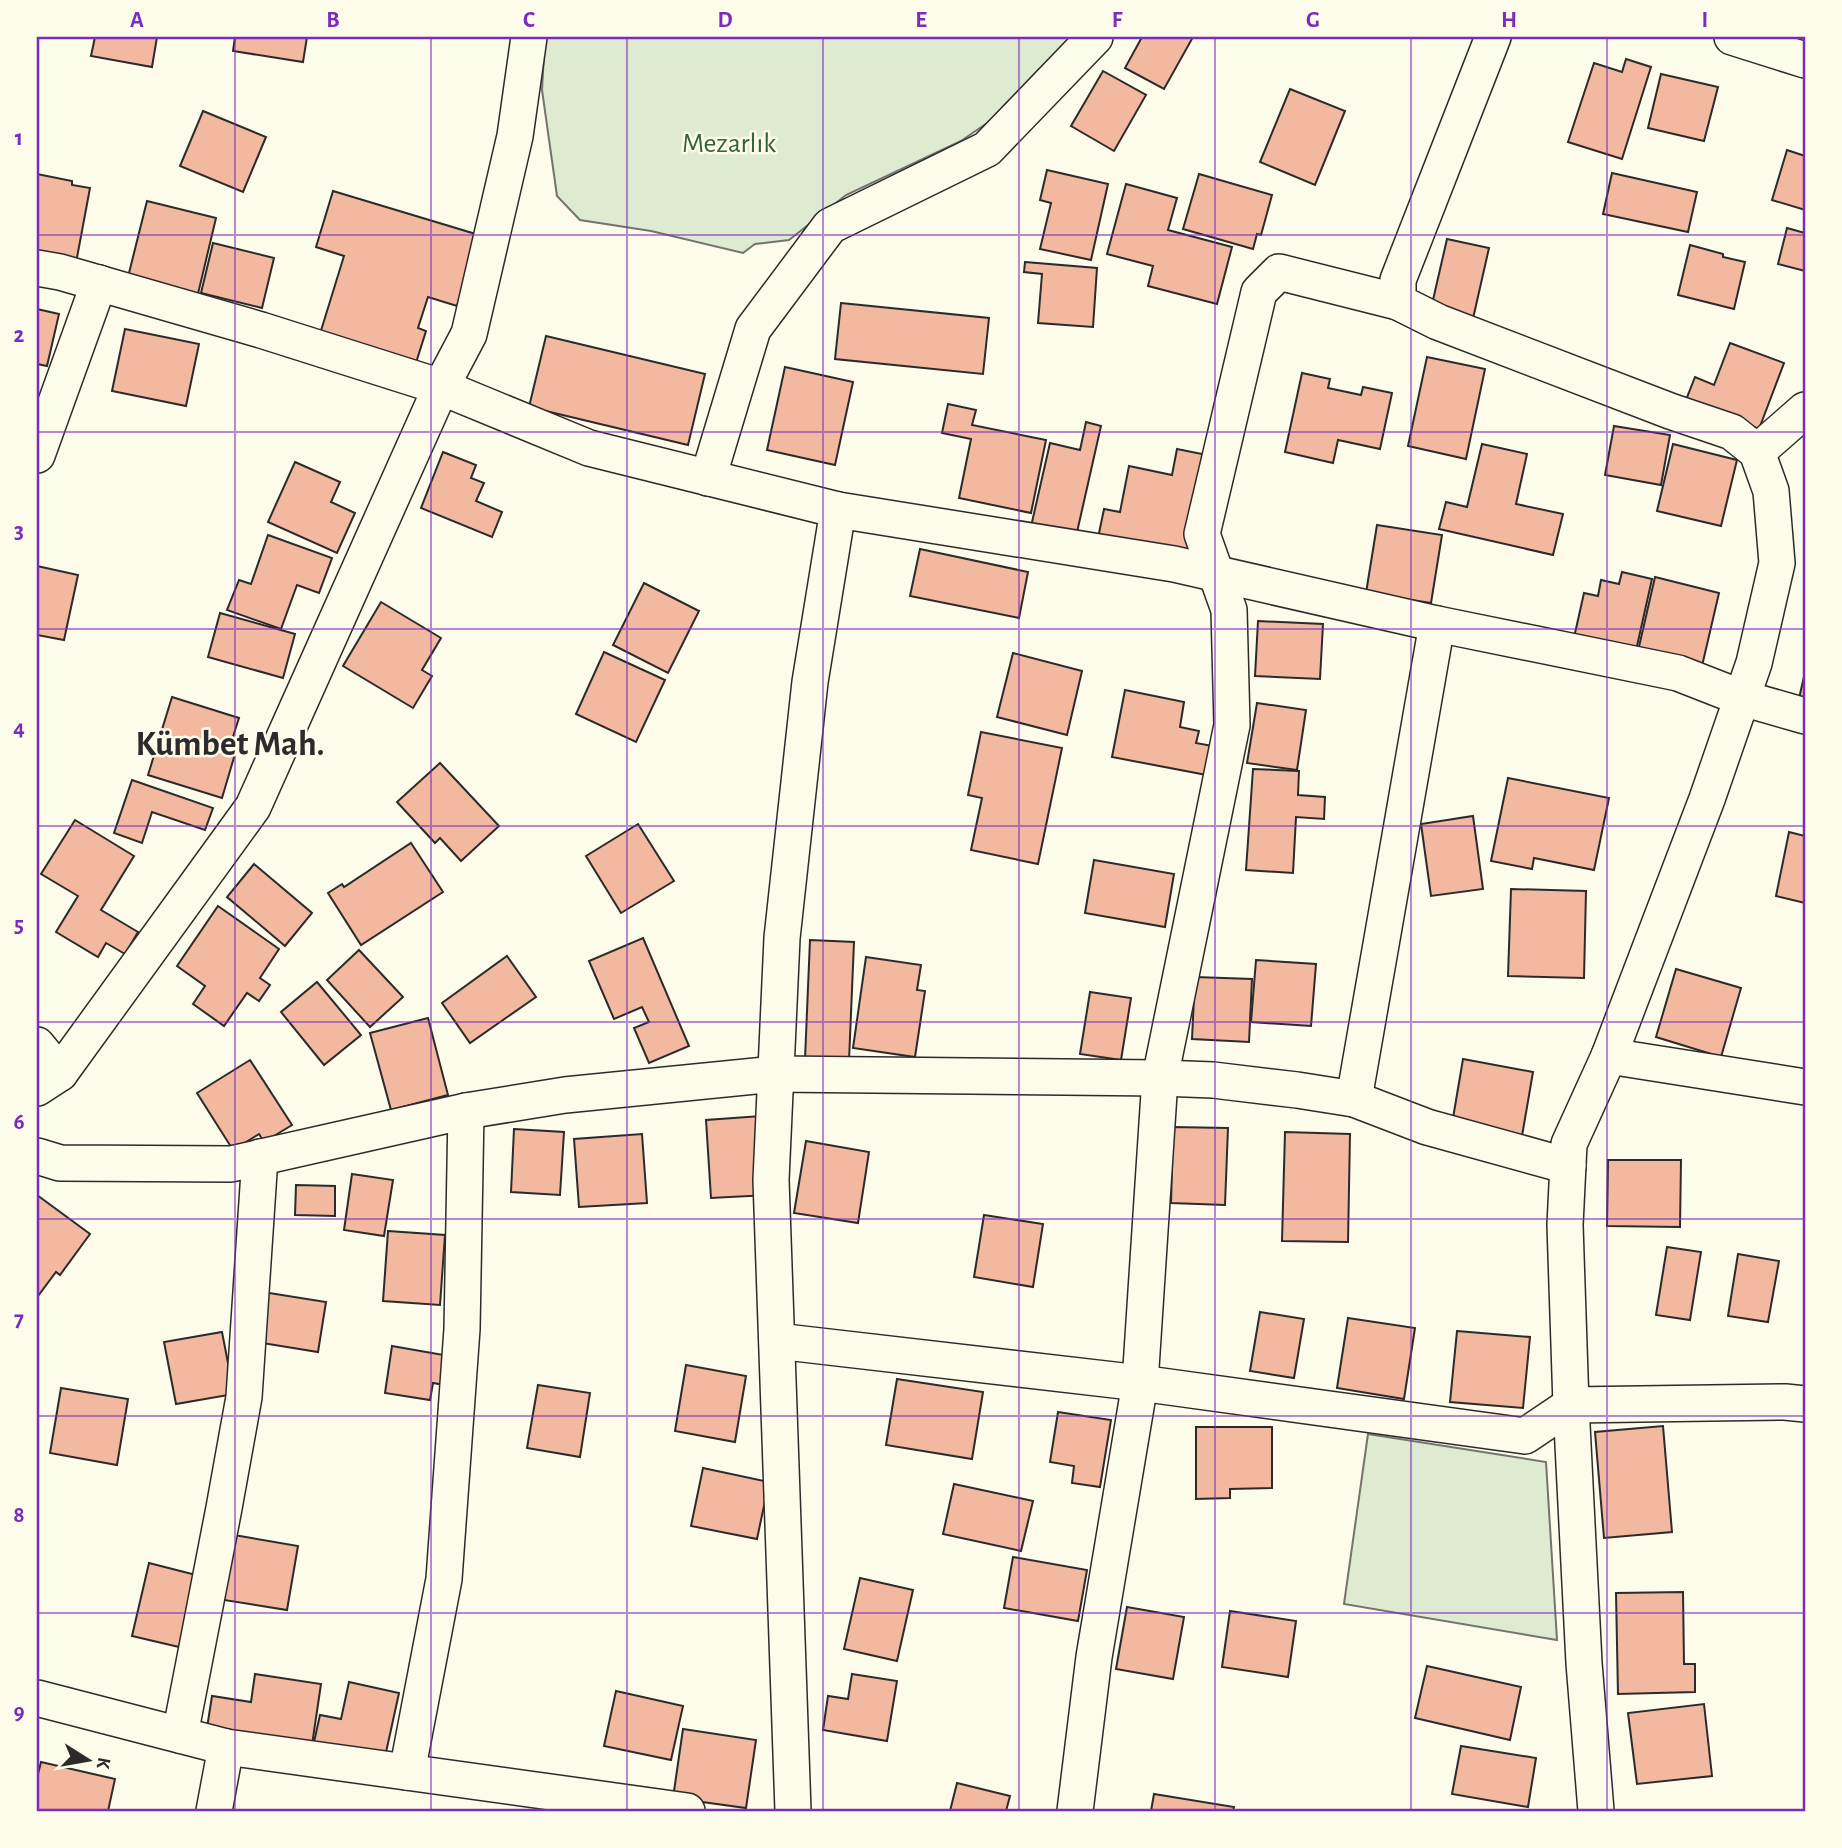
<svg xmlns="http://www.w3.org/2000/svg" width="1842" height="1848" font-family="'Alegreya Sans',sans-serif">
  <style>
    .green { fill: #deebd1; stroke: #74746e; stroke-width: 2 }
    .building { fill: #f2b8a0; stroke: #2b2b2b; stroke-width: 2 }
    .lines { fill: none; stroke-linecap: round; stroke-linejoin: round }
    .minor-casing { stroke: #2b2b2b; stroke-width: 38 }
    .minor { stroke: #fdfbea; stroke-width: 35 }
    .grid { fill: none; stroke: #7b2cbf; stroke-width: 2; stroke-opacity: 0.55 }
    .labels { text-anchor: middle; stroke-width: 5; stroke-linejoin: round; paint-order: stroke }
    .park-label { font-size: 28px; fill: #34623c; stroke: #fdfbea }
    .district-label { font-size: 35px; font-weight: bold; fill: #2b2b2b; stroke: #fdfbea }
    .neatline { fill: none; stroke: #7b2cbf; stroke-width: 2.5 }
    .grid-label { font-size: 23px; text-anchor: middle; font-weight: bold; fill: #7b2cbf }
  </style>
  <rect width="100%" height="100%" fill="#fdfbea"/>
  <g class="green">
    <polygon points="545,37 1077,37 1035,90 961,141 846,195 789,240 755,244 743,253 651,231 580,220 557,196 542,90"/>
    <polygon points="1368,1434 1546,1462 1557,1640 1344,1604"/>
  </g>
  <g class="building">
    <polygon points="95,37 157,37 152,67 91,56"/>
    <polygon points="235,37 307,37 303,62 233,51"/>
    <polygon points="1142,37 1193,37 1164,89 1125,68"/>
    <polygon points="1626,59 1651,67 1622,159 1568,142 1594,63 1622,72"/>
    <polygon points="1103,71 1146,95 1114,151 1071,126"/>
    <polygon points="1661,74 1718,87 1704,141 1648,128"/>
    <polygon points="1290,89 1345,111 1315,185 1260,162"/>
    <polygon points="203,111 266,137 243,192 180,166"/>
    <polygon points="1787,150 1805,156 1805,210 1772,200"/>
    <polygon points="1047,170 1108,184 1091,260 1040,249 1051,203 1040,200"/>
    <polygon points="1612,173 1697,192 1688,232 1603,214"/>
    <polygon points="37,174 72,181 72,185 90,188 76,263 37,257"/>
    <polygon points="1199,174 1272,195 1261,235 1257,234 1253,249 1183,229"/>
    <polygon points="1126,184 1177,198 1168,230 1232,247 1217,304 1148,286 1153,266 1107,254"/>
    <polygon points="333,191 479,235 457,306 428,297 418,328 426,331 415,366 319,337 344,256 316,247"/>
    <polygon points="147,201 216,218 197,298 127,281"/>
    <polygon points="1787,228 1805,233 1805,271 1778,264"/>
    <polygon points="1447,239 1489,248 1472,323 1430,313"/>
    <polygon points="213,243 274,258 262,308 201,293"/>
    <polygon points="1690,245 1723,254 1723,257 1745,262 1734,309 1678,295"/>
    <polygon points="1025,262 1097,268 1093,327 1038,323 1042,274 1024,272"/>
    <polygon points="841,303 989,318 983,374 835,359"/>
    <polygon points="37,309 59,314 47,366 37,364"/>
    <polygon points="125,329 199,344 186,406 112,391"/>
    <polygon points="546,336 705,374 688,445 529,407"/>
    <polygon points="1730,343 1784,363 1759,429 1686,400 1695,377 1714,385"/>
    <polygon points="1427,357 1485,369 1466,459 1408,446"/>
    <polygon points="785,367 853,382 835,465 767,450"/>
    <polygon points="1302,373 1330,379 1328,388 1361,395 1363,387 1392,393 1380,449 1338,440 1333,463 1285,452"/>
    <polygon points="948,404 976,410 972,425 1046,440 1031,513 959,498 971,439 942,433"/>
    <polygon points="1086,422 1101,426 1075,541 1030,531 1050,443 1080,450"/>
    <polygon points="1614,426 1670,435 1661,485 1605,475"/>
    <polygon points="1482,444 1527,454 1516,504 1563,514 1553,555 1439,529 1446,502 1467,507"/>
    <polygon points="1673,444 1737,460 1721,526 1657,511"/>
    <polygon points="1177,449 1207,455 1187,556 1098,538 1104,509 1120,512 1129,466 1172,475"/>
    <polygon points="443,452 476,465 471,478 484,483 476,501 502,512 492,537 421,508"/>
    <polygon points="295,462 340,482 331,502 355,513 337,553 268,522"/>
    <polygon points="1377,525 1442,535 1431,603 1366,593"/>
    <polygon points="268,535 332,558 319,593 297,585 281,629 227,610 239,580 251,584"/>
    <polygon points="920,549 1028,572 1019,618 910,596"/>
    <polygon points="37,566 78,575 64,640 37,635"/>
    <polygon points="1622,572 1652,579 1635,655 1573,642 1584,593 1598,596 1601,580 1619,584"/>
    <polygon points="1655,577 1719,593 1702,666 1638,651"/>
    <polygon points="644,583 699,611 668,673 613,645"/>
    <polygon points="381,602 441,638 422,670 432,676 413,708 343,666"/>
    <polygon points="220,613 295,634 283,678 208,657"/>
    <polygon points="1258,621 1323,624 1320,679 1255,676"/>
    <polygon points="604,652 665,680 636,742 576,714"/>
    <polygon points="1013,653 1082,671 1067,735 997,717"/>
    <polygon points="1805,672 1805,704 1798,703"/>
    <polygon points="1125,690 1184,702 1180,727 1199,731 1196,743 1218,747 1212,776 1112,757"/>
    <polygon points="172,697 239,718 228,752 235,754 222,798 148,775"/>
    <polygon points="1257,703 1306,710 1297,770 1247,763"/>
    <polygon points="981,732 1062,748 1038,864 971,850 982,798 968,795"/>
    <polygon points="440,763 499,826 461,861 440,838 435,843 397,802"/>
    <polygon points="1253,769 1299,771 1298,795 1325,797 1324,819 1296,817 1293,873 1246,870"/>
    <polygon points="1508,778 1609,798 1594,870 1534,858 1532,869 1491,861"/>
    <polygon points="132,780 213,808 205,830 152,812 142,843 114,833"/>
    <polygon points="1473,816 1483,889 1431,896 1421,824"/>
    <polygon points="75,820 134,856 101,910 138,932 125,954 106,943 98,957 56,932 78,896 41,874"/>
    <polygon points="638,824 674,881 621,913 586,856"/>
    <polygon points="1789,832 1805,836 1805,903 1776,896"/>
    <polygon points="411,843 443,892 361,945 328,893 342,884 344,887"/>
    <polygon points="1094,860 1174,874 1165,927 1085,913"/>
    <polygon points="254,864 312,913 285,946 227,897"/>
    <polygon points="1511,889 1586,891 1584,978 1508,976"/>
    <polygon points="218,906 279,949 260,978 270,985 259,1001 247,993 224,1026 193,1004 205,986 177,966"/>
    <polygon points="643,938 689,1046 649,1063 634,1028 649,1022 642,1007 614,1019 589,961"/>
    <polygon points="810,940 854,942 849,1061 805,1059"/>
    <polygon points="359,950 403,997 370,1027 327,980"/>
    <polygon points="507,956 536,997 470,1043 442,1003"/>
    <polygon points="866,957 921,965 917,990 925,991 915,1057 853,1048"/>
    <polygon points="1256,960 1316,964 1311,1026 1251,1022"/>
    <polygon points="1676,969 1741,988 1721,1057 1656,1037"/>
    <polygon points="1195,977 1252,979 1249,1042 1192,1039"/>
    <polygon points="317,982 361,1035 324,1065 281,1012"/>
    <polygon points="1090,992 1131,998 1121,1060 1080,1054"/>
    <polygon points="428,1018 448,1095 391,1110 370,1033"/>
    <polygon points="1463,1059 1533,1072 1522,1136 1452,1124"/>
    <polygon points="250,1060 292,1125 264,1142 259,1134 233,1150 197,1093"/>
    <polygon points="761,1116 767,1195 711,1198 706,1120"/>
    <polygon points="1173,1127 1228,1128 1225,1205 1171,1203"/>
    <polygon points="514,1129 564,1132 560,1195 511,1192"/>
    <polygon points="1285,1132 1350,1134 1348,1242 1282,1241"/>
    <polygon points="642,1134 647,1203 579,1207 574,1139"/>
    <polygon points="806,1141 869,1152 858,1223 794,1213"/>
    <polygon points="1608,1160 1681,1160 1680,1227 1607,1226"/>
    <polygon points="352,1174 393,1180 384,1236 344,1230"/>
    <polygon points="296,1185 335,1186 335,1216 295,1215"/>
    <polygon points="37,1195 90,1234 60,1275 56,1272 38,1296"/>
    <polygon points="984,1215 1043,1224 1033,1287 974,1277"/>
    <polygon points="388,1231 445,1235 440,1305 383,1301"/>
    <polygon points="1667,1247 1701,1252 1690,1320 1656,1315"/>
    <polygon points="1738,1254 1779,1261 1768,1322 1728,1316"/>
    <polygon points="263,1292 326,1302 318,1352 256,1342"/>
    <polygon points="1260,1312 1304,1319 1294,1378 1250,1371"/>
    <polygon points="1348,1318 1415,1328 1404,1399 1337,1388"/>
    <polygon points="1457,1331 1530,1337 1523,1408 1450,1402"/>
    <polygon points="222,1332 234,1394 176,1404 164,1342"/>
    <polygon points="392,1346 455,1357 450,1386 433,1383 430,1400 385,1393"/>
    <polygon points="686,1365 746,1376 735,1442 675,1431"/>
    <polygon points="897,1379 983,1392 972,1459 886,1445"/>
    <polygon points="538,1385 590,1393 580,1457 527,1448"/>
    <polygon points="61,1388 128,1399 117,1465 50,1453"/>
    <polygon points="1058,1412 1111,1420 1100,1487 1072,1483 1074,1466 1050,1462"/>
    <polygon points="1663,1426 1672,1532 1604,1538 1595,1432"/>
    <polygon points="1196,1427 1272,1427 1272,1488 1230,1489 1230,1498 1196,1499"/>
    <polygon points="703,1468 769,1482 757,1539 691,1526"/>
    <polygon points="954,1484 1033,1501 1021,1551 943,1534"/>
    <polygon points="234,1535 298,1546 287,1610 224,1600"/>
    <polygon points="1013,1557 1087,1570 1078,1621 1004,1608"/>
    <polygon points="149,1563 196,1575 179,1647 132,1636"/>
    <polygon points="860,1578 913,1590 897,1661 844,1649"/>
    <polygon points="1683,1592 1684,1664 1695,1664 1695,1692 1618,1694 1616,1593"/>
    <polygon points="1127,1607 1184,1617 1173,1679 1116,1669"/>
    <polygon points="1230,1611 1296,1621 1288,1677 1222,1667"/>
    <polygon points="1427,1666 1521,1687 1510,1740 1415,1718"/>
    <polygon points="255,1674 321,1684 312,1745 207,1728 212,1696 251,1702"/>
    <polygon points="852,1674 897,1681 887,1741 823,1730 828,1696 848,1699"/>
    <polygon points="349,1682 399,1693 385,1757 314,1742 320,1715 341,1719"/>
    <polygon points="616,1691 683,1706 671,1760 604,1746"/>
    <polygon points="1704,1704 1712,1776 1637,1784 1628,1713"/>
    <polygon points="683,1729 756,1740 746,1808 673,1798"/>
    <polygon points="1461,1746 1536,1758 1528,1807 1452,1794"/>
    <polygon points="41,1762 115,1779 108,1811 37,1811 37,1778"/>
    <polygon points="957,1783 1010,1796 1006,1811 950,1811"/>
    <polygon points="1154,1794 1234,1807 1233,1811 1151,1811"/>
  </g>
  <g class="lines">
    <g class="minor-casing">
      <g id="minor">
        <polyline points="1493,37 1398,280 1398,302 1438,322 1670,411 1732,432 1757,452 1771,491 1777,563 1754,663 1707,799 1609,1056 1569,1144 1565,1225 1571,1405 1584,1663 1596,1811"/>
        <polyline points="1732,37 1805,60"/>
        <polyline points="37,268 60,272 261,330 441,387 589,448 838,510 1174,564 1437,624 1678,673 1742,698 1805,716"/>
        <polyline points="1757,452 1805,410"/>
        <polyline points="37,455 99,283"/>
        <polyline points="708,478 753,329 830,226 987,149 1095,37"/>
        <polyline points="37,1045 60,1073"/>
        <polyline points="1609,1056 1805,1087"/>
        <polyline points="37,1088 60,1073 253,807 441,387 469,334 515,136 529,37"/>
        <polyline points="1354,1099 1437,624"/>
        <polyline points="37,1156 60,1163 231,1164 466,1111 565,1095 776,1074 1160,1078 1213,1080 1297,1090 1354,1099 1427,1127 1568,1166"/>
        <polyline points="777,1341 1140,1383 1525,1436 1571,1405 1785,1402 1805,1404"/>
        <polyline points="37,1698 226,1747 687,1811"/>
        <polyline points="180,1735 224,1508 244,1397 260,1157"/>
        <polyline points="407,1772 444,1579 462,1329 466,1111"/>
        <polyline points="214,1811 226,1747"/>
        <polyline points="793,1811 771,1180 782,938 810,682 838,510"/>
        <polyline points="1075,1811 1094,1657 1140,1383 1160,1078 1232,725 1229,610 1202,534 1259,292 1279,272 1398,302"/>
      </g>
    </g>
    <use href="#minor" class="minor"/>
  </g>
  <path class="grid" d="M235,37V1811M431,37V1811M627,37V1811M823,37V1811M1019,37V1811M1215,37V1811M1411,37V1811M1607,37V1811M37,235H1805M37,432H1805M37,629H1805M37,826H1805M37,1022H1805M37,1219H1805M37,1416H1805M37,1613H1805"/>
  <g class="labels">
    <g class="park-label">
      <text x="729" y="152">Mezarlık</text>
    </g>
    <g class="district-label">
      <text x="230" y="755">Kümbet Mah.</text>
    </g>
  </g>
  <rect width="1842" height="1848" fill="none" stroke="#fdfbea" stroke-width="77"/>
  <g transform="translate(88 1760) rotate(101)" stroke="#fdfbea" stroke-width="5" paint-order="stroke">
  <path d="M0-5L12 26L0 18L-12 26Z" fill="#2b2b2b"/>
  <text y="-10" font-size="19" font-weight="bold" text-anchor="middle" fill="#2b2b2b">K</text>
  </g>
  <rect x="38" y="38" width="1766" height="1772" class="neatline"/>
  <g class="grid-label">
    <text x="137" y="27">A</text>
    <text x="333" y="27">B</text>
    <text x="529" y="27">C</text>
    <text x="725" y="27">D</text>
    <text x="921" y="27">E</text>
    <text x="1117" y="27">F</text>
    <text x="1313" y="27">G</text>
    <text x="1509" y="27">H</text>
    <text x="1705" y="27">I</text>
    <text x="19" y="145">1</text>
    <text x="19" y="342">2</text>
    <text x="19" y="538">3</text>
    <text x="19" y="735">4</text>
    <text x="19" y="932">5</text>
    <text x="19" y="1129">6</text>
    <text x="19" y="1326">7</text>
    <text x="19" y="1522">8</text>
    <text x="19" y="1719">9</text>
  </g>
</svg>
